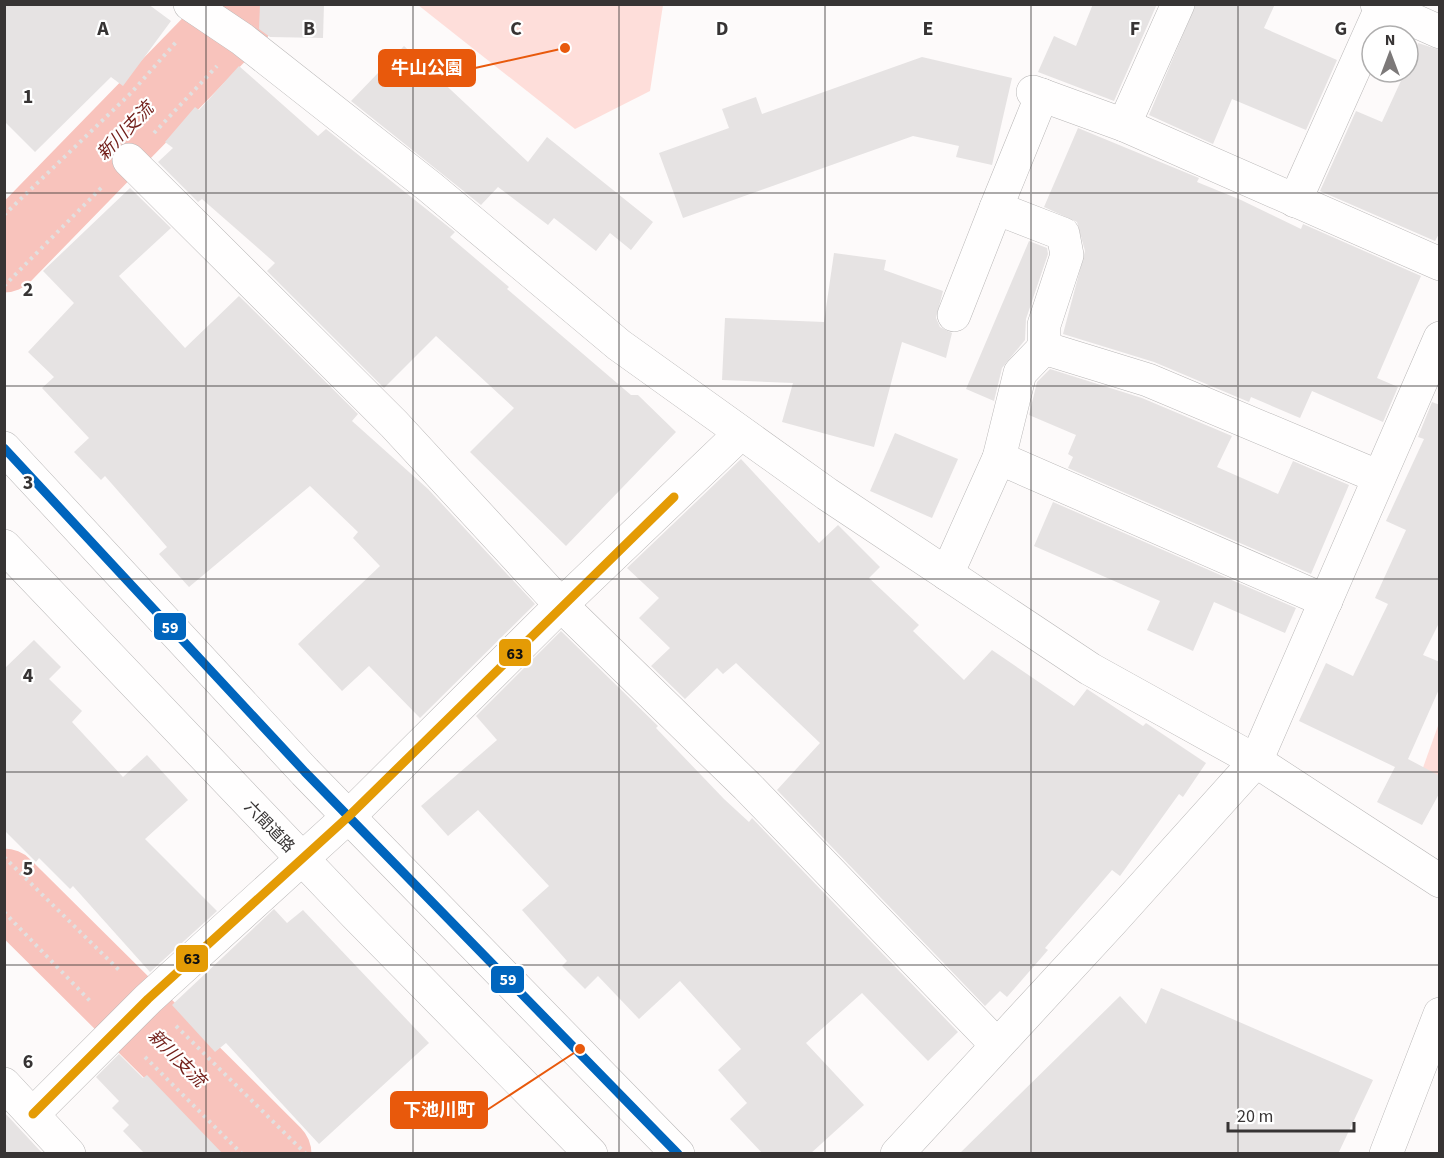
<svg xmlns="http://www.w3.org/2000/svg" width="1444" height="1158" font-family="'Source Sans 3','Noto Sans JP',sans-serif">
  <style>
    .green { fill: #fededa }
    .lines { fill: none; stroke-linecap: round; stroke-linejoin: round }
    .river { stroke: #f8c3bc; stroke-width: 75 }
    .building { fill: #e6e3e3 }
    .minor-casing { stroke: #b9b7b7; stroke-width: 34 }
    .path { stroke: #e1e0e0; stroke-width: 4; stroke-dasharray: 3 4.5; stroke-linecap: butt }
    .minor { stroke: #fffefe; stroke-width: 33 }
    .bus-1-casing { stroke: #fff; stroke-width: 14 }
    .bus-2-casing { stroke: #fff; stroke-width: 14 }
    .bus-1 { stroke: #0065bd; stroke-width: 9 }
    .bus-2 { stroke: #e49b05; stroke-width: 9 }
    .grid { fill: none; stroke: #373434; stroke-width: 1.5; stroke-opacity: 0.55 }
    .labels { text-anchor: middle; stroke-width: 4.5; stroke-linejoin: round; paint-order: stroke }
    .street-label { font-size: 16px; fill: #373434; stroke: #fff }
    .water-label { font-size: 18px; font-style: italic; fill: #711d18; stroke: #fff }
    .grid-label { font-size: 20px; text-anchor: middle; font-weight: bold; fill: #373434; stroke: #fff; stroke-width: 4.5; stroke-linejoin: round; paint-order: stroke }
    .leader { fill: none; stroke: #e8590c; stroke-width: 2 }
    .callout-dot { fill: #e8590c; stroke: #fff; stroke-width: 2 }
    .callout { fill: #e8590c; stroke: #e8590c; stroke-width: 2 }
    .callout-label { font-size: 18px; text-anchor: middle; font-weight: bold; fill: #fff }
    .line-badge { stroke: #fff; stroke-width: 2 }
    .badge-label { font-size: 16px; text-anchor: middle; font-weight: bold; fill: #fff }
    .pale-badge-label { font-size: 16px; text-anchor: middle; font-weight: bold; fill: #111 }
  </style>
  <rect width="100%" height="100%" fill="#fdfafa"/>
  <g class="green">
    <polygon points="418,5 663,5 650,91 575,129"/>
    <polygon points="1439,723 1439,787 1420,776"/>
  </g>
  <g class="lines">
    <g class="river">
      <polyline points="4,255 236,17 233,4"/>
      <polyline points="4,886 274,1154"/>
    </g>
  </g>
  <g class="building">
    <polygon points="4,4 148,4 171,21 123,86 111,77 35,152 4,121"/>
    <polygon points="260,4 324,4 323,38 270,37 259,29"/>
    <polygon points="1093,4 1157,4 1114,101 1038,72 1054,36 1076,46"/>
    <polygon points="1196,4 1275,4 1264,28 1337,60 1306,130 1232,99 1213,144 1149,115"/>
    <polygon points="1418,43 1440,50 1440,232 1435,241 1320,191 1356,111 1382,122 1405,72 1408,72 1408,65"/>
    <polygon points="404,46 528,162 547,137 653,222 631,250 610,233 596,251 554,218 548,225 498,187 481,205 351,101"/>
    <polygon points="922,57 1012,78 992,165 956,157 959,146 913,136 683,218 659,153 729,128 722,109 756,97 762,114"/>
    <polygon points="239,66 318,136 326,129 455,232 450,237 509,287 507,289 631,395 638,395 676,432 566,546 470,452 514,408 436,336 384,388 267,271 275,263 202,199 198,202 158,162 173,148 165,142 195,107 199,110"/>
    <polygon points="1078,128 1199,178 1197,182 1241,200 1301,229 1303,224 1421,276 1377,378 1398,387 1383,422 1312,391 1300,418 1251,397 1249,402 1154,362 1063,334 1085,251 1077,222 1044,207"/>
    <polygon points="130,188 171,228 119,276 185,348 239,296 358,414 352,421 428,489 535,604 420,718 369,666 342,691 298,644 380,566 353,538 358,532 310,486 189,587 159,554 167,547 105,476 101,480 74,452 89,438 42,388 54,377 28,352 74,303 43,271"/>
    <polygon points="1029,241 1047,248 1048,254 1026,319 1025,340 1002,368 994,401 966,389"/>
    <polygon points="834,253 886,260 884,270 943,291 936,318 940,327 952,333 946,358 902,342 874,447 782,422 793,383 722,380 725,318 824,322"/>
    <polygon points="1050,369 1142,398 1232,436 1217,467 1278,494 1293,461 1349,485 1311,574 1068,468 1073,457 1068,454 1076,435 1029,415 1037,382"/>
    <polygon points="1432,402 1440,405 1440,621 1423,655 1440,662 1440,687 1408,759 1440,776 1440,792 1422,825 1377,802 1395,767 1299,721 1326,663 1353,676 1388,604 1375,598 1406,530 1386,521 1424,439 1418,437"/>
    <polygon points="895,433 958,459 932,518 870,491"/>
    <polygon points="741,459 819,543 838,525 880,567 869,578 919,625 913,631 964,680 992,650 1074,706 1087,689 1143,726 1146,723 1206,763 1183,797 1179,794 1120,876 1112,870 1045,948 1048,950 1007,997 1000,991 985,1006 777,790 820,743 736,663 723,674 717,668 685,699 651,666 670,648 639,618 659,598 627,568"/>
    <polygon points="1053,502 1296,608 1285,633 1214,602 1193,651 1147,630 1160,601 1034,546"/>
    <polygon points="561,631 658,726 656,728 724,799 749,822 752,818 958,1032 928,1061 862,993 806,1043 864,1105 810,1154 763,1154 730,1119 747,1103 718,1070 741,1049 680,981 639,1019 598,976 585,989 562,966 567,961 522,910 549,886 478,810 448,836 421,806 497,740 476,716"/>
    <polygon points="34,640 61,667 49,679 82,711 72,722 123,777 147,755 188,800 145,839 217,911 150,972 73,886 70,889 39,858 36,862 4,830 4,669"/>
    <polygon points="274,909 287,923 303,910 429,1043 319,1144 226,1043 215,1052 172,1005"/>
    <polygon points="1161,988 1373,1080 1338,1154 959,1154 1120,996 1146,1024"/>
    <polygon points="119,1054 143,1078 147,1075 223,1154 145,1154 123,1131 129,1125 112,1108 119,1101 96,1077"/>
    <polygon points="4,1112 43,1154 4,1154"/>
  </g>
  <g class="lines">
    <g class="minor-casing">
      <g id="minor">
        <polyline points="190,4 242,39 430,187 619,345 827,494 1090,669 1256,761 1440,881"/>
        <polyline points="1178,4 1124,125 1440,264"/>
        <polyline points="1377,4 1440,32"/>
        <polyline points="1033,92 1124,125"/>
        <polyline points="1042,95 996,208 1063,234 1067,255 1044,325 1044,348"/>
        <polyline points="129,160 394,424 561,605 747,786 996,1044"/>
        <polyline points="1295,201 1383,4"/>
        <polyline points="954,315 996,208"/>
        <polyline points="4,448 305,772 678,1154"/>
        <polyline points="999,458 1020,373 1044,348 1148,380 1379,477"/>
        <polyline points="4,546 356,915 591,1154"/>
        <polyline points="947,574 999,458 1326,601"/>
        <polyline points="4,1084 69,1154"/>
        <polyline points="33,1114 148,999 349,816 561,605 741,433"/>
        <polyline points="897,1154 1113,920 1256,761 1440,338"/>
        <polyline points="1386,1154 1440,1014"/>
      </g>
    </g>
    <g class="path">
      <polyline points="154,133 217,66"/>
      <polyline points="4,215 131,93 178,40"/>
      <polyline points="4,286 103,186"/>
      <polyline points="4,857 121,972"/>
      <polyline points="4,912 91,1002"/>
      <polyline points="176,1026 306,1154"/>
      <polyline points="145,1057 242,1154"/>
    </g>
    <use href="#minor" class="minor"/>
    <g class="bus-1-casing">
      <polyline id="bus-1" points="4,448 305,772 678,1154"/>
    </g>
    <g class="bus-2-casing">
      <polyline id="bus-2" points="33,1114 148,999 349,816 674,497"/>
    </g>
    <use href="#bus-1" class="bus-1"/>
    <use href="#bus-2" class="bus-2"/>
  </g>
  <path class="grid" d="M206,4V1154M413,4V1154M619,4V1154M825,4V1154M1031,4V1154M1238,4V1154M4,193H1440M4,386H1440M4,579H1440M4,772H1440M4,965H1440"/>
  <g class="labels">
    <g class="street-label">
      <text transform="translate(270 826) rotate(46)" y="6">六間道路</text>
    </g>
    <g class="water-label">
      <text transform="translate(125 131) rotate(-46)" y="6">新川支流</text>
      <text transform="translate(177 1058) rotate(45)" y="6">新川支流</text>
    </g>
  </g>
  <g class="grid-label">
    <text x="103" y="35">A</text>
    <text x="309" y="35">B</text>
    <text x="516" y="35">C</text>
    <text x="722" y="35">D</text>
    <text x="928" y="35">E</text>
    <text x="1135" y="35">F</text>
    <text x="1341" y="35">G</text>
    <text x="28" y="103">1</text>
    <text x="28" y="296">2</text>
    <text x="28" y="489">3</text>
    <text x="28" y="682">4</text>
    <text x="28" y="875">5</text>
    <text x="28" y="1068">6</text>
  </g>
  <path class="leader" d="M565 48L475 68M580 1049L487 1110"/>
  <g class="callout-dot">
    <circle cx="565" cy="48" r="6"/>
    <circle cx="580" cy="1049" r="6"/>
  </g>
  <g class="callout">
    <rect x="379" y="50" width="96" height="36" rx="6"/>
    <rect x="391" y="1092" width="96" height="36" rx="6"/>
  </g>
  <g class="callout-label">
    <text x="427" y="74">牛山公園</text>
    <text x="439" y="1116">下池川町</text>
  </g>
  <g class="line-badge">
    <rect x="153" y="612" width="34" height="29" rx="6" fill="#0065bd"/>
    <rect x="498" y="638" width="34" height="29" rx="6" fill="#e49b05"/>
    <rect x="175" y="944" width="34" height="29" rx="6" fill="#e49b05"/>
    <rect x="490" y="965" width="35" height="29" rx="6" fill="#0065bd"/>
  </g>
  <g class="badge-label">
    <text x="170" y="633">59</text>
    <text x="508" y="985">59</text>
  </g>
  <g class="pale-badge-label">
    <text x="515" y="659">63</text>
    <text x="192" y="964">63</text>
  </g>
  <rect width="1444" height="1158" fill="none" stroke="#373434" stroke-width="12"/>
  <g transform="translate(1390 54)"><circle r="28" fill="#ffffff" stroke="#afaeae" stroke-width="1.5"/>
  <path d="M0-4.5L10 22L0 15L-10 22Z" fill="#7c7979"/>
  <text y="-9" font-size="16" font-weight="bold" text-anchor="middle" fill="#373434">N</text>
  </g>
  <path d="M1228 1122v9h126v-9" fill="none" stroke="#373434" stroke-width="3"/>
  <text x="1237" y="1122" font-size="18" fill="#373434" stroke="#ffffff" stroke-width="4.5" paint-order="stroke">20 m</text>
</svg>
